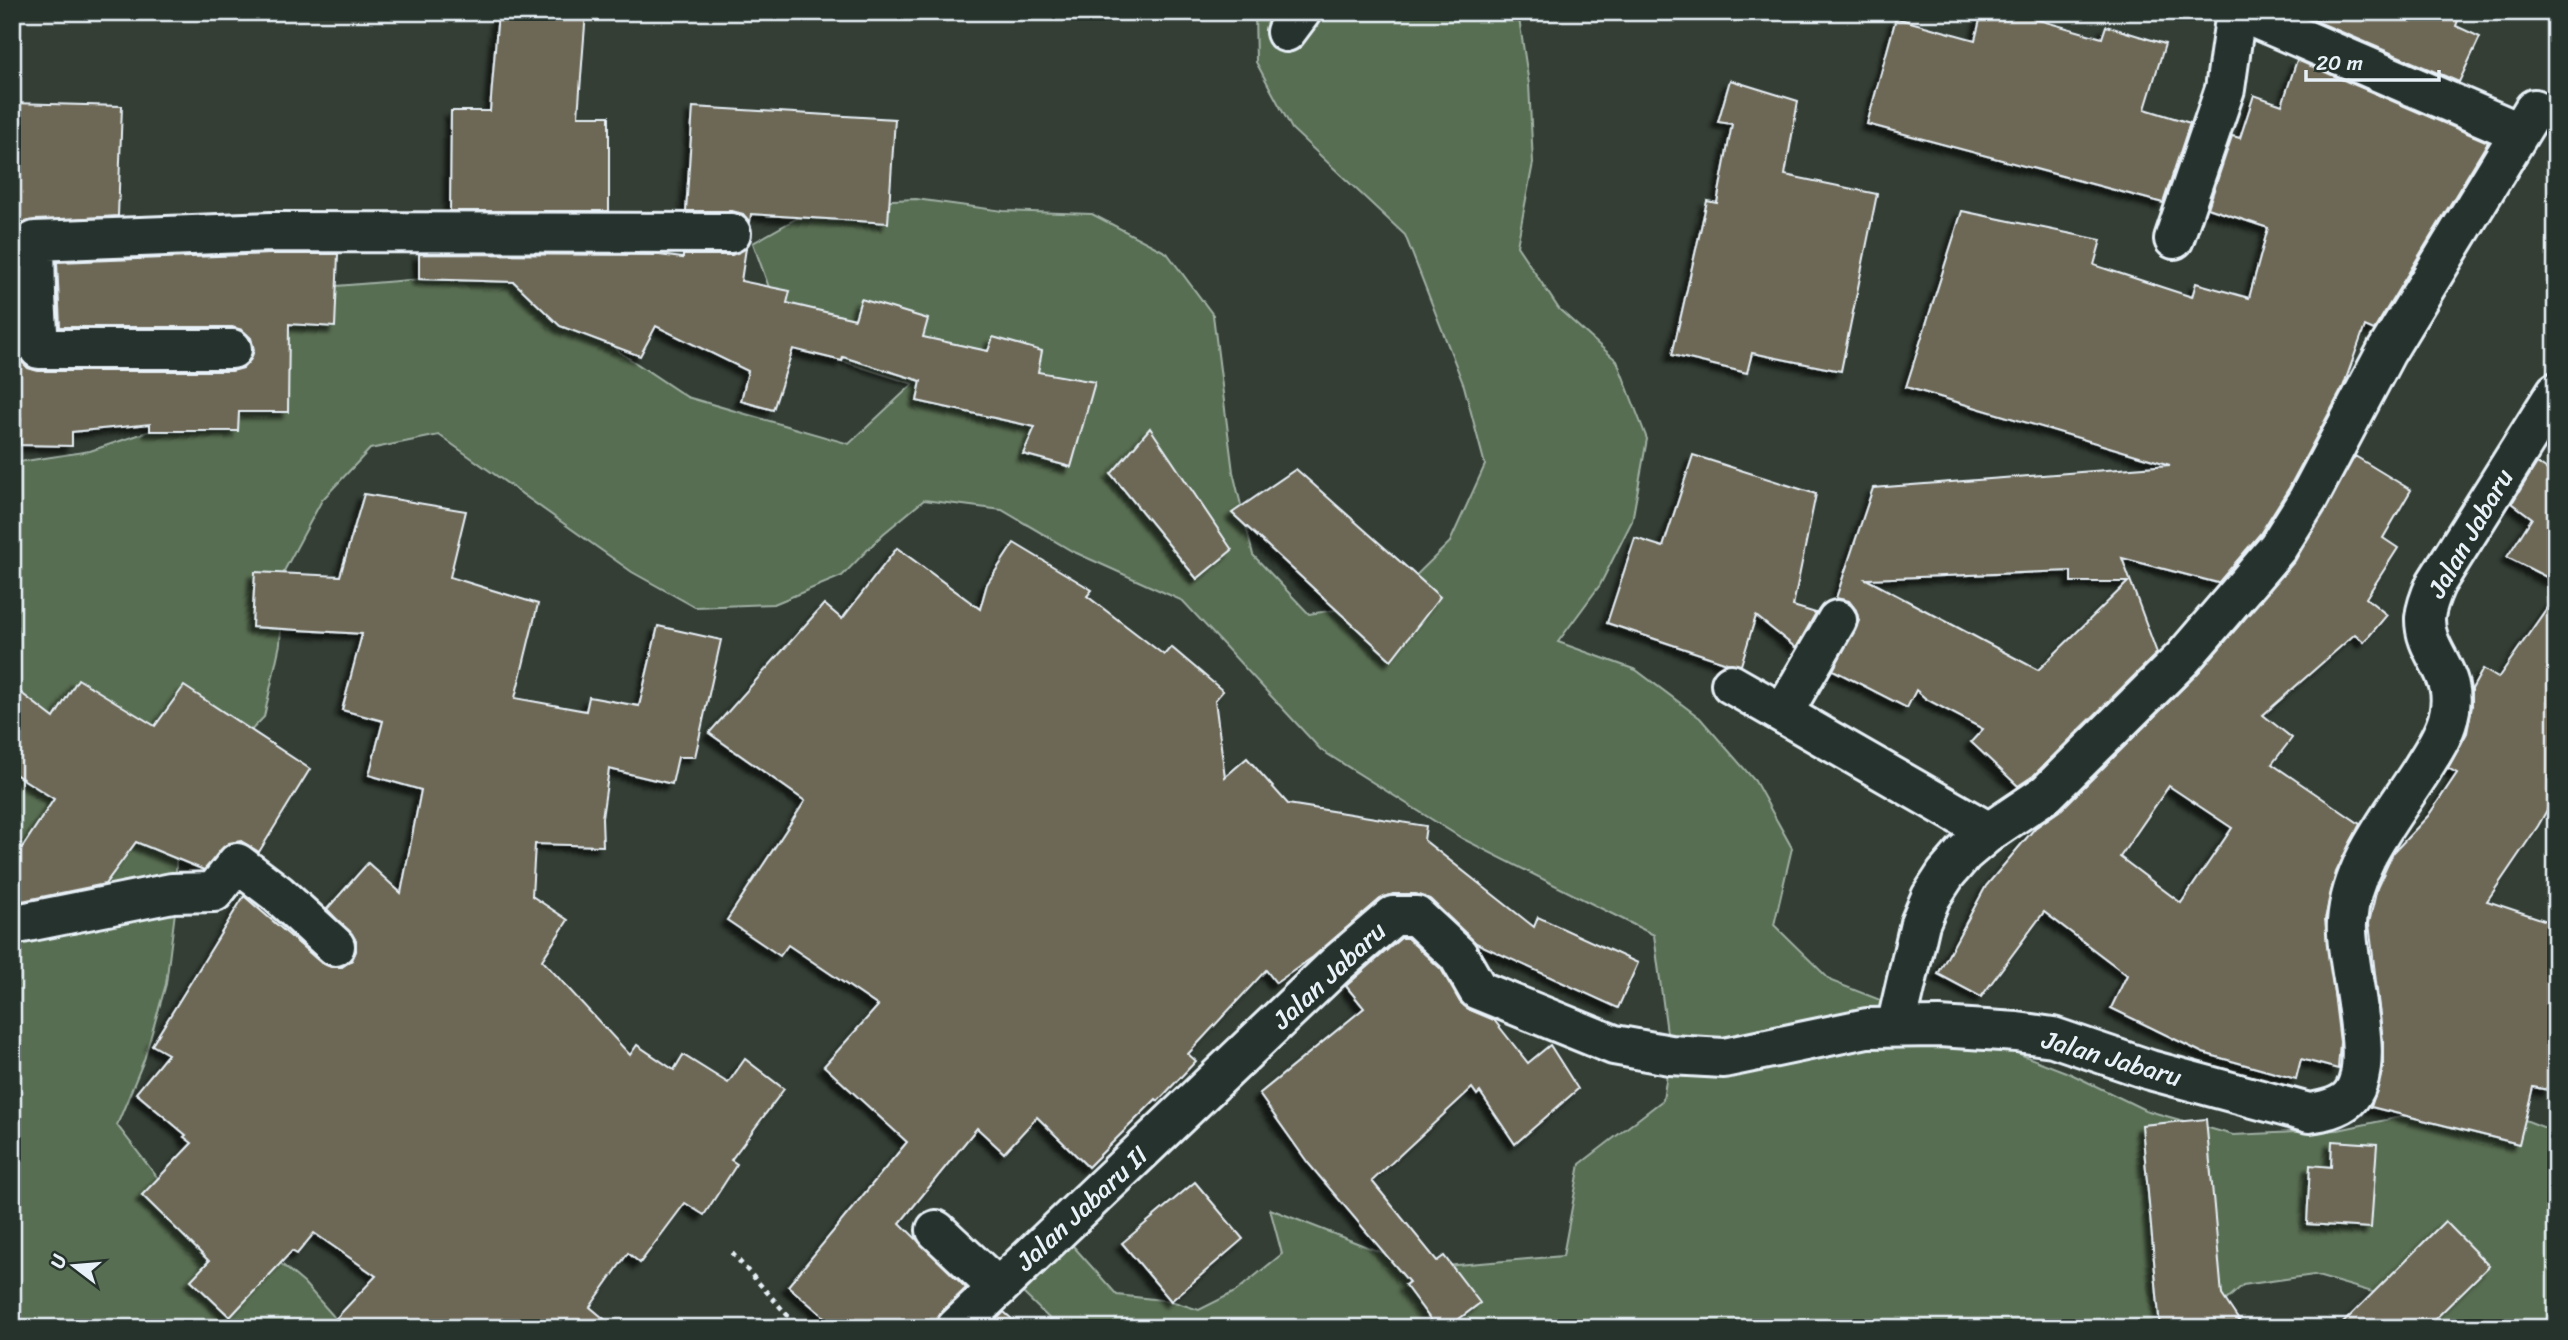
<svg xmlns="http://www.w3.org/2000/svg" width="2568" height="1340" font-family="Sriracha,sans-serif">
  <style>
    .green { fill: #586e52; stroke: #a0b0a5; stroke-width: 2 }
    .building { fill: #6d6856; stroke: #e8f1f8; stroke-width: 2; fill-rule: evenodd; filter: url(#shadow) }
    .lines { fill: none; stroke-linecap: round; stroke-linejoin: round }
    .minor-casing { stroke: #e8f1f8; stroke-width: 44 }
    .path { stroke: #e8f1f8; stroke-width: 4.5; stroke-dasharray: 5 5; stroke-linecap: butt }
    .minor { stroke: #26332d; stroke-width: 38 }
    .labels { text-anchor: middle; stroke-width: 5; stroke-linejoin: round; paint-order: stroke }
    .street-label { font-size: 26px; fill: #e8f1f8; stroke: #26332d }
  </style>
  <defs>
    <filter id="shadow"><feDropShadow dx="-6" dy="6" stdDeviation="2" flood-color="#0009"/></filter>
  </defs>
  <rect width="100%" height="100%" fill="#343e35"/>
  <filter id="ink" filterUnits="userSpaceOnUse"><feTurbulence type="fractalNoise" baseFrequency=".0143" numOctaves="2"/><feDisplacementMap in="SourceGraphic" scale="14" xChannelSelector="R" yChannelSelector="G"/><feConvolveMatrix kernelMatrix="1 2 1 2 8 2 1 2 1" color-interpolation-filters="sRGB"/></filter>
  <g filter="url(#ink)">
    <polygon class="green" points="1255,12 1518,12 1529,84 1533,163 1517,246 1559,309 1617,361 1647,439 1632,521 1600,585 1558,642 1636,670 1700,718 1755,781 1792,848 1774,925 1831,981 2071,1074 2145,1110 2233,1135 2338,1130 2476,1101 2556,1132 2556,1328 2399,1328 2386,1296 2314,1275 2243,1285 2195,1328 1059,1328 1022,1292 1034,1264 1065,1237 1117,1295 1171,1301 1199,1310 1235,1292 1282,1254 1270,1209 1421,1268 1563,1256 1580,1164 1663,1100 1670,1055 1654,935 1463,839 1321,750 1183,601 1072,551 1002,510 924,500 883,534 842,576 774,604 695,607 632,572 439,435 370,449 322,500 284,571 280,644 264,717 215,768 176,830 176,904 166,984 144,1060 117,1125 164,1186 234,1224 304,1283 344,1328 12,1328 12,463 90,451 150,431 238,372 279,318 336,286 422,279 510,280 567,289 618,351 687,397 849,444 913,384 842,361 779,315 753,243 824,203 916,199 1003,211 1092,214 1167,253 1213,315 1233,472 1253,555 1309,614 1389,602 1450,542 1485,465 1464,386 1405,235 1292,129 1256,62"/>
    <g class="building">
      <polygon points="498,12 586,12 578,116 609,116 609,211 450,211 451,111 490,111"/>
      <polygon points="1982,12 2011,12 2102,38 2106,26 2165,44 2145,109 2190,123 2163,203 1867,124 1896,18 1975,40"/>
      <polygon points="2313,12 2461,12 2456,26 2480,37 2459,82 2311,19"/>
      <path d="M2297,60L2488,142L2374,330L2365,326L2343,387L2289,488L2260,534L2218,583L2122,558L2157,653L2033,776L2018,786L1971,742L1983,729L1926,699L1916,690L1907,708L1833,670L1859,621L1856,610L1849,601L1836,598L1873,488L2170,465L1906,387L1962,211L2101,240L2094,265L2192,297L2196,283L2249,298L2268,228L2208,208L2232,136L2240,138L2254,95L2282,105ZM2071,571V582H2128L2038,670L1866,579Z"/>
      <polygon points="1730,80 1798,101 1785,175 1877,194 1841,371 1752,353 1747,373 1672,355 1707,201 1717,203 1732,124 1718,122"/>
      <polygon points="12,103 122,106 118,216 24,222 16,230 13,241 14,274 12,274"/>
      <polygon points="693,107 895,119 888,223 751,214 750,222 743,214 732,211 686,211"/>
      <polygon points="746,248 741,281 790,291 787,303 855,319 861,299 928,319 923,337 988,351 993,337 1042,351 1038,372 1095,382 1071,467 1023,454 1035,427 917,401 921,381 843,357 842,361 793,349 773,410 741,401 748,371 656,326 640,356 560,326 514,282 419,279 419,254 659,255 683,258 683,255 732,255"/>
      <polygon points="271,254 338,254 335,327 289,324 288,412 239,412 238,431 150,431 150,424 72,432 72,446 20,445 21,419 12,419 12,318 15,318 20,360 28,368 38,371 232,371 243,368 251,359 254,350 251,338 242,330 232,327 60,327 57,262"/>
      <polygon points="1150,428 1232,550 1197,579 1111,474"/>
      <polygon points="1693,455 1816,494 1793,606 1816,613 1796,648 1756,616 1741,665 1727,663 1607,623 1635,538 1663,547"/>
      <path d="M2355,456L2411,490L2383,538L2398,548L2366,598L2387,615L2364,642L2355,634L2263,715L2292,738L2272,764L2360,824L2336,872L2325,919L2340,1042L2338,1069L2301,1059L2296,1079L2203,1053L2111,1008L2127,975L2044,912L1981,997L1938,974L1986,886L2035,828L2062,809L2198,673L2295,561ZM2169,786L2232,828L2181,903L2120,857Z"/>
      <polygon points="2537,463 2556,476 2556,582 2507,557 2532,518 2512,503"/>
      <polygon points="1296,469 1440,597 1391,660 1232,513"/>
      <polygon points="364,494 466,511 450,577 538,604 515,698 586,711 589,697 639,706 658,626 721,640 695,757 678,757 672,784 609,769 602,818 603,846 535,844 532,896 568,920 542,960 630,1055 637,1045 674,1070 683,1055 728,1083 745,1059 784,1089 731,1160 737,1164 704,1215 685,1203 640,1263 628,1253 590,1307 615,1328 327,1328 376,1276 314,1233 297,1254 292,1251 230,1317 191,1280 209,1261 142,1195 192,1143 184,1137 186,1135 136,1093 168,1054 152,1045 244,896 320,962 331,967 342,967 352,960 356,951 356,940 327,909 368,863 401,893 421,790 369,775 383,721 342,710 362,634 252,627 255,572 340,576"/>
      <polygon points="1014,543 1092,590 1087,596 1164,655 1171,647 1223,691 1215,700 1225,777 1247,758 1288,804 1426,826 1424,840 1534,927 1538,917 1638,963 1618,1008 1476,943 1430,899 1416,894 1393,894 1380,899 1313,957 1276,983 1266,970 1188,1054 1196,1061 1158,1101 1156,1099 1088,1167 1037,1117 1004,1153 977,1128 900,1223 966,1288 940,1313 935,1328 837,1328 788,1286 907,1142 824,1066 878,1006 788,945 780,956 727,920 805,801 709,733 824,604 842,619 897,548 980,609 987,584"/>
      <polygon points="2556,595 2556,794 2538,826 2487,901 2556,924 2556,1061 2548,1090 2533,1087 2519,1144 2371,1107 2383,1069 2383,1041 2369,923 2377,888 2393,853 2428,816 2457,773 2448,768 2467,733 2472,706 2472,689 2483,669 2498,678"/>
      <polygon points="78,679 155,726 184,686 310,769 259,852 241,841 229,843 204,870 136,842 105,884 12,903 12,863 54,799 12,772 12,686 54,718"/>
      <polygon points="1401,938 1407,938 1441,969 1460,1002 1470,1010 1494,1020 1528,1063 1550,1045 1578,1089 1515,1144 1480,1092 1477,1095 1472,1088 1372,1181 1437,1261 1444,1256 1480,1303 1447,1328 1437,1328 1405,1285 1409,1282 1308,1163 1259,1094 1364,1008 1346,986"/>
      <polygon points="2206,1119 2222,1295 2244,1328 2160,1328 2142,1125"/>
      <polygon points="2332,1141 2377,1144 2371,1228 2307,1224 2310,1165 2331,1167"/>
      <polygon points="1195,1182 1243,1239 1171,1301 1122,1243"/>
      <polygon points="2445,1221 2489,1266 2426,1328 2338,1328"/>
      <polygon points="1004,1312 1022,1328 988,1328"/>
    </g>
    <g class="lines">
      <g class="minor-casing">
        <g id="minor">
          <polyline points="2240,12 2519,132"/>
          <polyline points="1286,32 1301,12"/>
          <polyline points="2174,239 2225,89 2236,12"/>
          <polyline points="12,296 36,296 35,241 271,232 731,233"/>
          <polyline points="36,296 39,349 232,349"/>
          <polyline points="1731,684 1989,832"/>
          <polyline points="1783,713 1837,620"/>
          <polyline points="12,925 172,893 214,892 237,863 278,894 335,946"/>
          <polyline points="1896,1027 1920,923 1931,897 1946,874 1964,853 1989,832 2047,793 2183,658 2278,547 2308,499 2386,352 2534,109"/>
          <polyline points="936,1230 998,1288"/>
          <path d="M956,1328L1337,964L1393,916H1416L1458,955L1478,990L1614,1045L1670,1055L1724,1058L1867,1028L1939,1027L2017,1032L2053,1037L2150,1070L2309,1113C2322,1111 2338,1108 2348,1099C2381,1068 2344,965 2347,922C2351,864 2391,818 2421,771C2431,754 2443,738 2448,719C2461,672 2424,656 2425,618C2426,606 2431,594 2436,583L2556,392"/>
        </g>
      </g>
      <polyline class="path" points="732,1253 799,1328"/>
      <use href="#minor" class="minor"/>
    </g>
  </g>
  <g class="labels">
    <g class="street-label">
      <text transform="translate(2470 533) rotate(-60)" y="9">Jalan Jabaru</text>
      <text transform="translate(1329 975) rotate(-43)" y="9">Jalan Jabaru</text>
      <text transform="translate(2112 1058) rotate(16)" y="9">Jalan Jabaru</text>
      <text transform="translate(1082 1208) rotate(-43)" y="9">Jalan Jabaru II</text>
    </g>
  </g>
  <rect width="2568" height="1340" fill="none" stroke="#26332d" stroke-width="42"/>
  <rect x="21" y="21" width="2526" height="1298" fill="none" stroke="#e8f1f8" stroke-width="2.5" filter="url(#ink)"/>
  <g transform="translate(74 1266) rotate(286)" stroke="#26332d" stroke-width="5" paint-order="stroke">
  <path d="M0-5L12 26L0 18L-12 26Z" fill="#e8f1f8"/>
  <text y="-10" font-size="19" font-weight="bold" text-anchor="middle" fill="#e8f1f8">U</text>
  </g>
  <path d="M2306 70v10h133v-10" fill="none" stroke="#e8f1f8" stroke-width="3.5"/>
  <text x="2316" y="70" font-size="21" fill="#e8f1f8" stroke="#26332d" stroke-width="5" paint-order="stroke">20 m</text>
</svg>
